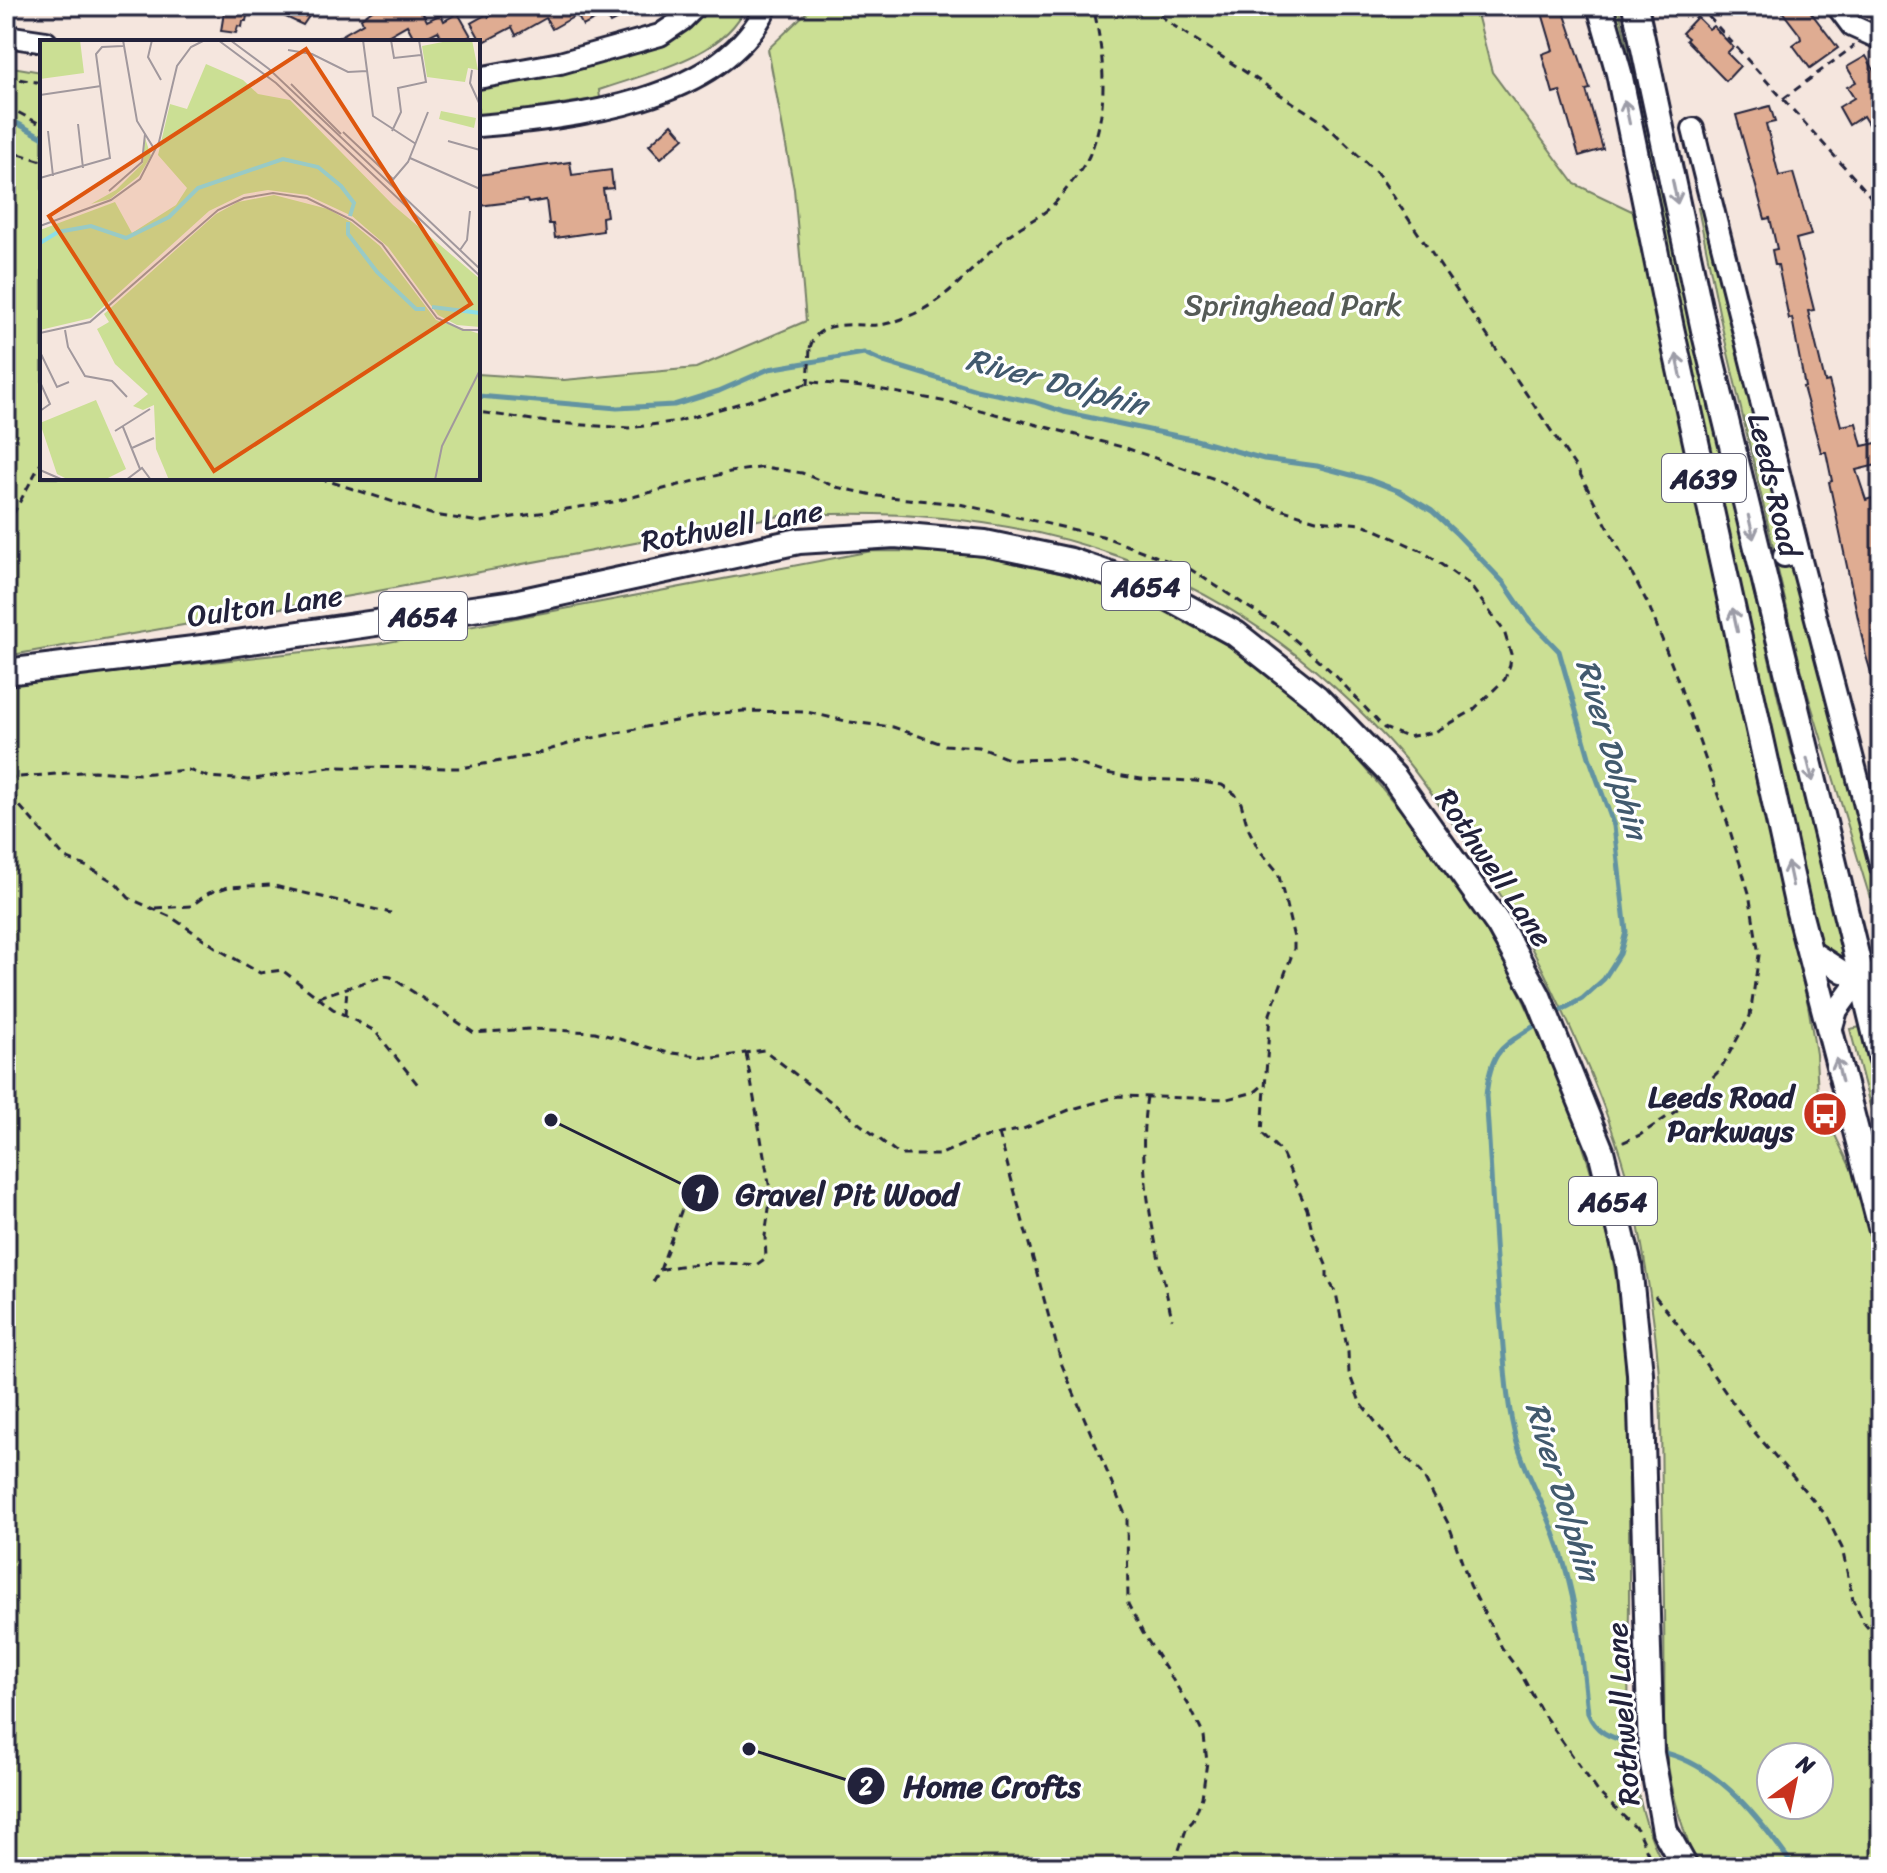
<svg xmlns="http://www.w3.org/2000/svg" width="1887" height="1873" font-family="Sriracha,sans-serif">
  <style>
    .green { fill: #cbdf94; stroke: #768068; stroke-width: 2; fill-rule: evenodd }
    .lines { fill: none; stroke-linecap: round; stroke-linejoin: round }
    .stream { stroke: #6293a2; stroke-width: 5 }
    .building { fill: #dfac92; stroke: #22223b; stroke-width: 2 }
    .minor-casing { stroke: #22223b; stroke-width: 26 }
    .major-casing { stroke: #22223b; stroke-width: 30 }
    .path { stroke: #22223b; stroke-width: 3; stroke-dasharray: 8 6; stroke-linecap: butt }
    .minor { stroke: #fff; stroke-width: 20 }
    .major { stroke: #fff; stroke-width: 24 }
    .path-bridge { stroke: #22223b; stroke-width: 3; stroke-dasharray: 8 6; stroke-linecap: butt }
    .oneway { stroke: #9c9ca7 }
    .labels { text-anchor: middle; stroke-width: 6; stroke-linejoin: round; paint-order: stroke }
    .shield { fill: #fff; stroke: #646476; stroke-width: 2 }
    .shield-label { font-size: 28px; font-weight: bold; fill: #22223b }
    .park-label { font-size: 30px; fill: #555b56; stroke: #fff }
    .street-label { font-size: 30px; fill: #22223b; stroke: #fff }
    .poi-label { font-size: 30px; font-weight: bold; fill: #22223b; stroke: #fff; text-anchor: end }
    .water-label { font-size: 32px; font-style: italic; fill: #425a6e; stroke: #fff }
    .inset-river { fill: none; stroke: #8ddee6; stroke-width: 4 }
    .inset-road { fill: none; stroke: #a1989d; stroke-width: 2 }
    .view { fill: #de560e; fill-opacity: 0.15; stroke: #de560e; stroke-width: 4 }
    .inset-edge { fill: none; stroke: #22223b; stroke-width: 4 }
    .leader { fill: none; stroke: #22223b; stroke-width: 3 }
    .callout-dot { fill: #22223b; stroke: #fff; stroke-width: 3 }
    .mark-label { font-size: 24px; text-anchor: middle; font-weight: bold; fill: #fff }
    .callout-label { font-size: 32px; text-anchor: middle; font-weight: bold; fill: #22223b; stroke: #fff; stroke-width: 6; stroke-linejoin: round; paint-order: stroke }
  </style>
  <rect width="100%" height="100%" fill="#f5e6de"/>
  <filter id="ink" filterUnits="userSpaceOnUse"><feTurbulence type="fractalNoise" baseFrequency=".0125" numOctaves="2"/><feDisplacementMap in="SourceGraphic" scale="16" xChannelSelector="R" yChannelSelector="G"/><feConvolveMatrix kernelMatrix="1 2 1 2 8 2 1 2 1" color-interpolation-filters="sRGB"/></filter>
  <g filter="url(#ink)">
    <g class="green">
      <path d="M704,6H746C725,57 647,73 599,90L600,98L478,117V87L562,70Z"/>
      <path d="M813,6H1475L1492,72L1575,184L1636,213L1756,780L1808,1005L1816,1054L1818,1098L1828,1136L1835,1135L1855,1177L1881,1272V1867H1697C1679,1820 1668,1782 1664,1731C1665,1653 1664,1575 1662,1496C1661,1456 1662,1415 1659,1374C1655,1323 1647,1270 1637,1219C1619,1132 1581,1047 1542,968C1514,913 1481,862 1445,813C1431,794 1418,774 1403,757C1234,563 1032,500 780,516L367,593L6,656V66L42,72V478H478V374L564,380L696,368L806,321L794,189L768,49ZM1771,1757H1819V1805H1771Z"/>
      <polygon points="1611,6 1618,6 1658,175 1652,176"/>
      <polygon points="1660,184 1782,715 1846,960 1843,961 1819,943 1794,847 1740,606 1653,185"/>
      <polygon points="1698,208 1703,208 1790,542 1785,548 1774,551 1722,327"/>
      <path d="M872,551C901,552 931,550 959,554C1023,561 1101,581 1160,608C1204,629 1269,669 1305,702C1331,726 1352,754 1375,780C1408,819 1443,860 1470,904C1548,1029 1613,1195 1624,1343C1630,1427 1629,1511 1629,1595C1629,1686 1620,1785 1665,1867H6V684L378,644Z"/>
      <polygon points="1788,564 1794,565 1881,898 1881,934 1805,685 1777,566"/>
      <polygon points="1861,1027 1881,1105 1881,1148 1850,1029"/>
    </g>
    <g class="lines">
      <g class="stream">
        <polyline points="6,117 42,137"/>
        <polyline points="478,396 617,408 674,405 719,391 769,369 864,353 884,362 976,390 1034,402 1064,412 1196,440 1264,459 1317,466 1370,480 1399,491 1432,511 1457,534 1504,583 1530,621 1559,651 1589,757 1614,826 1626,932 1620,954 1604,979 1582,999 1552,1015"/>
        <path d="M1540,1022C1502,1048 1491,1047 1486,1096C1492,1175 1494,1255 1502,1334C1505,1370 1507,1408 1517,1443C1526,1474 1543,1502 1554,1533C1576,1590 1582,1652 1588,1713C1596,1733 1610,1737 1630,1743"/>
        <path d="M1666,1753C1722,1768 1762,1822 1794,1867"/>
      </g>
    </g>
    <g class="building">
      <polygon points="225,6 249,6 246,21 243,21 242,27 238,26 236,33 221,31"/>
      <polygon points="262,6 316,6 303,25"/>
      <polygon points="378,6 419,6 427,21 441,14 444,21 458,13 471,36 459,42 444,42 438,31 416,42 407,25 377,42 330,42 363,23 361,18"/>
      <polygon points="511,6 643,6 610,23 605,14 583,26 577,15 552,29 546,18 516,35 512,27 482,43 471,23 487,14 489,17"/>
      <polygon points="1540,6 1562,6 1590,89 1586,90 1603,149 1579,156 1560,91 1553,93 1542,54 1553,50"/>
      <polygon points="1778,6 1806,6 1838,48 1810,68 1793,45 1801,39 1800,35"/>
      <polygon points="1697,17 1709,29 1713,26 1733,47 1727,53 1740,66 1726,81 1686,40 1688,38 1682,33"/>
      <polygon points="1866,56 1881,82 1881,146 1863,116 1849,125 1839,107 1854,98 1847,87 1856,82 1847,67"/>
      <polygon points="1770,106 1775,122 1766,124 1779,176 1793,173 1811,235 1796,239 1814,310 1808,311 1825,382 1829,381 1841,426 1856,423 1862,446 1881,442 1881,464 1856,470 1866,500 1872,498 1881,541 1881,689 1876,689 1866,656 1831,491 1829,482 1832,481 1826,452 1821,452 1803,387 1805,387 1792,318 1789,319 1778,265 1775,265 1772,250 1777,249 1770,218 1765,219 1736,115"/>
      <polygon points="672,124 684,138 661,158 649,145"/>
      <polygon points="570,162 572,175 611,170 613,188 603,189 607,216 602,217 603,231 555,238 553,224 549,224 546,200 528,203 527,200 478,206 478,175"/>
    </g>
    <g class="lines">
      <g class="minor-casing">
        <g id="minor">
          <polyline points="1837,6 1852,26 1881,39"/>
          <polyline points="6,36 46,42"/>
          <polyline points="478,78 560,63 660,35 682,20 696,6"/>
          <path d="M478,126C572,118 722,103 767,6"/>
          <polyline points="1693,129 1799,553 1784,556"/>
          <polyline points="1799,553 1881,867"/>
          <polyline points="1809,950 1843,972 1861,977"/>
          <polyline points="1861,977 1881,972"/>
          <polyline points="1830,1034 1837,1010 1861,977"/>
        </g>
      </g>
      <g class="major-casing">
        <g id="major">
          <polyline points="1600,6 1619,73 1671,328 1799,912 1881,1227"/>
          <polyline points="1635,6 1704,330 1881,1057"/>
          <polyline points="6,672 202,648 514,603 799,541 895,535 985,543 1071,561 1153,589 1236,634 1317,698 1393,776 1499,925 1538,996 1601,1151 1629,1265 1640,1373 1651,1753 1665,1831 1685,1867"/>
        </g>
      </g>
      <g class="path">
        <polyline points="1149,6 1171,24 1323,122 1379,175 1579,472 1649,606 1677,678 1727,821 1749,893 1759,955 1750,1016 1720,1070 1682,1107 1640,1135 1619,1144"/>
        <polyline points="1699,6 1867,192 1881,212"/>
        <polyline points="6,77 42,83"/>
        <polyline points="1783,99 1854,46"/>
        <polyline points="6,106 42,125"/>
        <polyline points="6,150 42,161"/>
        <path d="M810,348C818,314 863,329 885,324C895,322 905,318 914,314C948,299 976,264 1003,240C1018,226 1039,219 1053,205C1063,194 1083,169 1089,156C1110,110 1104,53 1093,6"/>
        <polyline points="319,478 434,515 480,522 613,502 730,472 765,467 802,473 836,487 878,496 959,504 1102,536 1190,569 1285,631 1333,673 1384,728 1407,737 1435,732 1472,711 1505,679 1510,665 1511,654 1504,631 1469,584 1422,551 1363,524 1316,520 1267,505 1215,479 1126,448 953,403 873,388 813,382 679,421 629,428 554,423 478,412"/>
        <polyline points="6,527 42,461"/>
        <polyline points="6,778 94,771 139,774 188,770 209,777 248,780 330,767 461,768 529,756 578,741 704,715 743,711 807,712 850,722 893,727 945,745 979,747 1011,760 1064,759 1106,773 1141,779 1195,781 1222,785 1235,794 1241,803 1248,828 1259,850 1278,872 1294,938 1294,949 1270,1014 1262,1133 1282,1153 1307,1209 1313,1234 1327,1267 1327,1277 1336,1293 1348,1352 1349,1373 1360,1402 1395,1447 1420,1470 1449,1525 1470,1585 1502,1648 1521,1674 1543,1714 1599,1793 1637,1829 1654,1867"/>
        <polyline points="6,782 19,805 65,858 88,867 116,883 129,898 171,917 223,952 260,973 282,970 333,1009 375,1031 419,1086"/>
        <polyline points="155,908 191,906 209,893 228,887 270,885 391,913"/>
        <polyline points="318,997 385,976 391,977 474,1033 530,1029 595,1032 665,1052 714,1058 764,1050 900,1155 939,1155 976,1139 1023,1129 1069,1110 1119,1096 1227,1099 1255,1092 1263,1085"/>
        <polyline points="345,1015 347,988"/>
        <path d="M1147,1097C1135,1171 1157,1247 1172,1319"/>
        <polyline points="999,1134 1062,1365 1127,1519 1128,1604 1143,1633 1190,1707 1204,1736 1207,1762 1202,1797 1193,1821 1187,1827 1173,1867"/>
        <polyline points="660,1270 687,1195"/>
        <path d="M653,1282L660,1270C693,1262 722,1262 756,1265L766,1258L765,1236L771,1195L746,1053"/>
        <polyline points="1655,1296 1676,1322 1750,1427 1825,1514 1842,1548 1853,1600 1864,1623 1881,1644"/>
      </g>
      <use href="#minor" class="minor"/>
      <use href="#major" class="major"/>
      <polyline class="path-bridge" points="808,385 810,348"/>
    </g>
    <defs><path id="oneway-shaft" d="M-6 0H5M1.5-3L5.5 0L1.5 3" fill="none" stroke-width="1.6" stroke-linecap="round" stroke-linejoin="round" transform="scale(2)"/></defs>
    <g class="oneway">
      <use href="#oneway-shaft" transform="translate(1627 112) rotate(-102)"/>
      <use href="#oneway-shaft" transform="translate(1675 192) rotate(78)"/>
      <use href="#oneway-shaft" transform="translate(1679 366) rotate(-102)"/>
      <use href="#oneway-shaft" transform="translate(1751 527) rotate(77)"/>
      <use href="#oneway-shaft" transform="translate(1735 620) rotate(-102)"/>
      <use href="#oneway-shaft" transform="translate(1810 770) rotate(76)"/>
      <use href="#oneway-shaft" transform="translate(1790 874) rotate(-102)"/>
      <use href="#oneway-shaft" transform="translate(1839 1070) rotate(-104)"/>
    </g>
  </g>
  <defs>
    <g id="bus-disc" transform="scale(2.3)"><circle r="9.5" fill="#c8321e" stroke="#fff"/><path d="M-5-6H5V4H4V6H2V4H-2V6H-4V4H-5ZM-3.5-4V0h7V-4ZM-3.5 1.2v1.5H-2V1.2ZM2 1.2v1.5H3.5V1.2Z" fill="#fff"/></g>
  </defs>
  <g fill-rule="evenodd">
    <use href="#bus-disc" x="1825" y="1114"/>
  </g>
  <g class="labels">
    <g class="shield">
      <rect x="1662" y="454" width="84" height="48" rx="6"/>
      <rect x="1102" y="562" width="88" height="48" rx="6"/>
      <rect x="379" y="592" width="88" height="48" rx="6"/>
      <rect x="1569" y="1177" width="88" height="48" rx="6"/>
    </g>
    <g class="shield-label">
      <text x="1704" y="488">A639</text>
      <text x="1146" y="596">A654</text>
      <text x="423" y="626">A654</text>
      <text x="1613" y="1211">A654</text>
    </g>
    <g class="park-label">
      <text x="1293" y="315">Springhead Park</text>
    </g>
    <g class="street-label">
      <text transform="translate(1774 485) rotate(77)" y="10">Leeds Road</text>
      <text transform="translate(732 526) rotate(-10)" y="10">Rothwell Lane</text>
      <text transform="translate(265 606) rotate(-8)" y="10">Oulton Lane</text>
      <text transform="translate(1494 868) rotate(56)" y="10">Rothwell Lane</text>
      <text transform="translate(1623 1714) rotate(-94)" y="10">Rothwell Lane</text>
    </g>
    <g class="poi-label">
      <text x="1794" y="1107">Leeds Road<tspan x="1794" dy="34">Parkways</tspan></text>
    </g>
    <g class="water-label">
      <text transform="translate(1057 382) rotate(15)" y="11">River Dolphin</text>
      <text transform="translate(1612 749) rotate(74)" y="11">River Dolphin</text>
      <text transform="translate(1563 1491) rotate(73)" y="11">River Dolphin</text>
    </g>
  </g>
  <g transform="translate(40 40)">
    <rect width="440" height="440" fill="#f5e6de"/>
    <path d="M0,0H40L44,33L0,39ZM413,0H432L438,30L428,28L425,42L387,37L382,6ZM166,24L203,40L218,54L250,60L353,165L440,239V287L417,285L398,275L348,207L312,176L267,155L228,150L204,154L169,171L51,278L0,290V190L75,162L92,193L136,165L147,148L118,115L130,64L147,69ZM401,71L436,78L434,88L399,79ZM105,98L111,116L99,136L70,159L51,164L76,150L103,123ZM234,155L288,169L311,182L340,206L396,280L440,294V440H129L116,409L114,365L103,370L93,366L108,354L75,324L57,289L69,282L64,274L176,174L198,162ZM56,360L86,429L64,440H29L17,434L0,383Z" fill="#cbdf94"/>
    <path class="inset-river" d="M308,182V194L337,232L376,269H385M0,203L18,192L51,186L86,198L129,177L158,148L243,119L278,127L301,146L314,163L310,176M392,267L440,273"/>
    <path class="inset-road" d="M83,0L97,81L113,107M112,0L108,17L121,40M178,0L236,43L440,236M190,0L229,29L440,229M323,0L333,76L376,104M351,0L354,18L381,15M248,10L272,14L308,32L327,31M432,30L430,43L440,65M251,44L301,94M0,55L61,46M38,84L43,128M8,91L13,136M352,91L361,72L358,48L386,42L379,0M303,92L354,140M408,101L440,110M370,118L440,149M0,138L70,118L56,14L62,7L83,6M350,143L368,122L388,72M69,151L102,122L105,94M0,186L71,160L100,139L119,102L137,26L151,7L165,0M420,210L427,200L430,171M25,290L28,307L45,336L72,341L87,357M0,293L50,282L178,170L204,158L233,153L267,158L312,180L342,204L397,278L423,290H440M0,312L17,347L29,342M0,342L10,364L0,371M83,387L100,429M75,391L110,369M92,408L114,398M0,430L23,440M86,440L102,428L111,440M395,440L402,406L440,330"/>
    <path class="view" d="M266,9L431,264L174,431L9,176Z"/>
    <rect width="440" height="440" class="inset-edge"/>
  </g>
  <path class="leader" d="M551 1120L700 1193M749 1749L866 1786"/>
  <g class="callout-dot">
    <circle cx="551" cy="1120" r="8"/>
    <circle cx="749" cy="1749" r="8"/>
    <circle cx="700" cy="1193" r="20"/>
    <circle cx="866" cy="1786" r="20"/>
  </g>
  <g class="mark-label">
    <text x="700" y="1202">1</text>
    <text x="866" y="1794">2</text>
  </g>
  <g class="callout-label">
    <text x="847" y="1205">Gravel Pit Wood</text>
    <text x="992" y="1797">Home Crofts</text>
  </g>
  <rect width="1887" height="1873" fill="none" stroke="#fff" stroke-width="32"/>
  <rect x="16" y="16" width="1855" height="1841" fill="none" stroke="#22223b" stroke-width="3" filter="url(#ink)"/>
  <g transform="translate(1795 1781) rotate(33)"><circle r="38" fill="#ffffff" stroke="#a7a7b1" stroke-width="2"/>
  <path d="M0-6L14 30L0 20L-14 30Z" fill="#c8321e"/>
  <text y="-12" font-size="22" font-weight="bold" text-anchor="middle" fill="#22223b">N</text>
  </g>
</svg>
